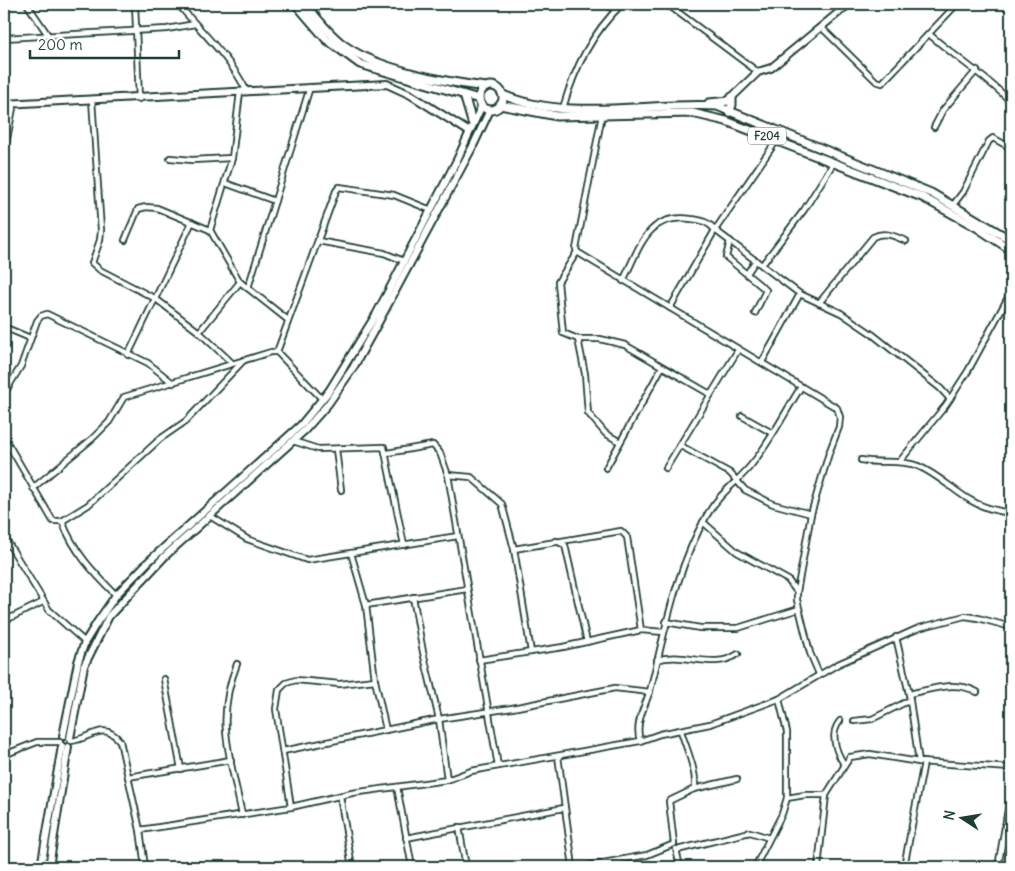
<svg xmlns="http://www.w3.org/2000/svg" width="1015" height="871" font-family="Delius,sans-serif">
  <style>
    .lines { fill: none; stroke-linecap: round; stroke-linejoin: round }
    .street-casing { stroke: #1f3d34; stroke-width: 8 }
    .secondary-casing { stroke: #1f3d34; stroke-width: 10 }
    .primary-casing { stroke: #1f3d34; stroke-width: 11 }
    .street { stroke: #fff; stroke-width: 4.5 }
    .secondary { stroke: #fff; stroke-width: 6 }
    .primary { stroke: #fff; stroke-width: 7 }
    .labels { text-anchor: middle; stroke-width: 5; stroke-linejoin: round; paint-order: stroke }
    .shield { fill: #fff; stroke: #627771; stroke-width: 1 }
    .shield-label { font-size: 11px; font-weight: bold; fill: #1f3d34 }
  </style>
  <rect width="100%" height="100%" fill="#fff"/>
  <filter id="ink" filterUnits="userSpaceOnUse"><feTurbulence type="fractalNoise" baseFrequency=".02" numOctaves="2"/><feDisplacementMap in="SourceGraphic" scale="10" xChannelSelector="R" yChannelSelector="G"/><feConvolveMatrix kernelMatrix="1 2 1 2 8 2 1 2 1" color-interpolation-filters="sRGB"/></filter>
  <g filter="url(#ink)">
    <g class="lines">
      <g class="street-casing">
        <g id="street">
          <polyline points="27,4 48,35"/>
          <polyline points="135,4 139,99"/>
          <path d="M178,4C201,32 231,58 247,92"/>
          <polyline points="604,4 616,10"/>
          <polyline points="667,4 758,72"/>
          <polyline points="821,27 876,81 882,83 957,4"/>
          <path d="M929,34C956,58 986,76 1011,102"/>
          <polyline points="4,38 167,29 195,24"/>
          <polyline points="92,100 101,230 100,240 92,263 100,270 156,299 199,332 240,282"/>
          <path d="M563,108C575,67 592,33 622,4"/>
          <polyline points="602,115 576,249 577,252 837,408 840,417 839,427 829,453 811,514 797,592 797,600 810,653 819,674"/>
          <polyline points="934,127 943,110 977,70"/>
          <polyline points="4,154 14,103"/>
          <polyline points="170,158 192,160 232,158"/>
          <polyline points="225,183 275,201"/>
          <polyline points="953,205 963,192 989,141 993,138 1011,148"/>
          <polyline points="210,230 232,158 240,92"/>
          <polyline points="125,240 138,209 146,207 157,208 210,230 240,282 288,320"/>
          <polyline points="318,241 384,253 404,261"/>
          <polyline points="730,241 726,257 766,290 755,313"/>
          <polyline points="577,252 558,282 563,333 578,339 600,339 625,345 710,394"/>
          <polyline points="762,265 804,210 834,162"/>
          <polyline points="748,272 756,260"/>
          <path d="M623,281C640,247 647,213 691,219C701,220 709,222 715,230L800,294L841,313L872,334L940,388L950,399"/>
          <polyline points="248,288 310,87"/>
          <path d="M819,303L873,237C885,231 894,236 906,241"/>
          <polyline points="670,308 715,230 777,140"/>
          <polyline points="4,327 30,338"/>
          <polyline points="199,332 232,363"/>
          <polyline points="578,339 585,374 588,413 605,433 620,442"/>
          <polyline points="277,352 336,191 339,187 394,195 431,210"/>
          <polyline points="128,355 192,222"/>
          <polyline points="762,362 800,294"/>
          <polyline points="4,394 21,366 37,321 41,316 47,314 148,363 173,383"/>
          <polyline points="742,416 772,433"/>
          <polyline points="1010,434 1011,434"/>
          <path d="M4,437L53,521H62C74,552 93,572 116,595"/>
          <polyline points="293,441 318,449 384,447 404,545"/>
          <polyline points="681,446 730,473 745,490 773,504 811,514"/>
          <polyline points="336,449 341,490"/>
          <polyline points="387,453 433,445 440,453 448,475 498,766"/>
          <path d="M861,460C880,464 899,459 918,466C937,474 953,490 970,500C983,508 997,511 1011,513"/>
          <polyline points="900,461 946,405 968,371 1011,292"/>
          <polyline points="606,468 662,367"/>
          <polyline points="666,468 738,350"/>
          <polyline points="448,475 471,477 502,504 514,549 531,652"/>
          <polyline points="33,488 93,438 109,422 124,397 271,352 277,352 322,399"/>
          <polyline points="210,516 247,539 307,560 458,536"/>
          <polyline points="62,521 88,505 160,439 186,421 244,360"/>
          <polyline points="703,522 737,552 788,580 797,592"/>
          <polyline points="4,536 49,610 85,642"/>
          <polyline points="556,541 565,545 587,642"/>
          <polyline points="514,549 621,531 627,537 641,630"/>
          <polyline points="351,553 366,605 375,680 386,730"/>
          <polyline points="413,597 423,652 439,719 447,780"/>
          <polyline points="366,605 467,589"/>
          <polyline points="4,621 43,602"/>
          <polyline points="666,622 700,628 738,628 799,609"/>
          <polyline points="896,637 909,694 919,762"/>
          <polyline points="479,660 563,647 641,630 663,632"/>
          <path d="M657,660C684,651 713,671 738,654"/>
          <path d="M237,664C214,721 231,758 242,815"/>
          <polyline points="164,679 181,769"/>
          <path d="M909,694C932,689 955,680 977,692"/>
          <path d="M840,721C829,733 836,752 844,764"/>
          <polyline points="854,721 872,719 910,700"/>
          <path d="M71,741C91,739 103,720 120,741L140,830L145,867"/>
          <path d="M640,741C634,722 646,706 651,687C666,627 676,569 707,515C721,491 737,483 752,464C771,441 785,412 801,387"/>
          <polyline points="283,751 439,719 512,708 615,688 650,692"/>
          <polyline points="4,755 37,742 60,742"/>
          <polyline points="558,756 573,867"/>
          <polyline points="128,777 231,760"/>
          <polyline points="397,787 412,867"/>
          <polyline points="694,789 737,779"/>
          <polyline points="340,796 352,867"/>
          <polyline points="787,798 805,795 826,795"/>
          <polyline points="291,807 276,709 279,690 286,683 296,680 340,684 375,680"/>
          <polyline points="459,827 466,867"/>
          <polyline points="140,830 291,807 352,793 447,780 471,771 640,741 660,734 710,724 779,699 838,664 919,628 965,616 978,618 1011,627"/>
          <polyline points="406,838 564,808"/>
          <polyline points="676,849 680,867"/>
          <polyline points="677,850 750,832 769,838"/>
          <path d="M581,867L647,855L674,844L669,801L694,789C699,776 685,745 681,731"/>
          <polyline points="755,867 782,814 787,798 787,732 779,699"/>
          <polyline points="818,867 826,795 850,757 870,754 919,762 1011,768"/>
          <polyline points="904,867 924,762"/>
          <polyline points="998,867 1011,792"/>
        </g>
      </g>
      <g class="secondary-casing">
        <g id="secondary">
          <polyline points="730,99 758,72 771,68 849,4"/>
          <polyline points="4,104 387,84 411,95 468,131"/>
          <polyline points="63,736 78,662 85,642 98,621 116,595 149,561 301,425 329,391 377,313 457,160 482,105"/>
          <polyline points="70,738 84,666 109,616 165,556 305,430 328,404 353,368 379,321 472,148 490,110"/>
          <polyline points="41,867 62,746"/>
          <polyline points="49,867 68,747"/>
        </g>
      </g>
      <g class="primary-casing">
        <g id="primary">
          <polyline points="296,4 326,39 360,64 479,99"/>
          <path d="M305,4C318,19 329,35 345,46C379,70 445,82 486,87"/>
          <circle cx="491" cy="98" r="12"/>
          <polyline points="464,95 472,122"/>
          <path d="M503,95C567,122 648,102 717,106L931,193L1011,240"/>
          <polyline points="709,103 729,101"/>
          <polyline points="500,105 557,116 692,113 726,121 922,197 978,228 1011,250"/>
          <polyline points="729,112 732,105 732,97"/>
        </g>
      </g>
      <use href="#street" class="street"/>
      <use href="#secondary" class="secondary"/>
      <use href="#primary" class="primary"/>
    </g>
  </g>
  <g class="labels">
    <rect class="shield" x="748" y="127.5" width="38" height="17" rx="4"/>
    <g class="shield-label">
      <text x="767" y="140">F204</text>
    </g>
  </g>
  <rect width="1015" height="871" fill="none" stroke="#fff" stroke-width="20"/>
  <rect x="10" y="10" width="995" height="851" fill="none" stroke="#1f3d34" stroke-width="2" filter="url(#ink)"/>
  <g transform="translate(962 818) rotate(282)" stroke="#ffffff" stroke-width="4" paint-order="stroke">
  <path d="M0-4L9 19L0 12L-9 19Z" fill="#1f3d34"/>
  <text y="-8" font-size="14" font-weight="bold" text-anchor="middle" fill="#1f3d34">N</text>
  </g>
  <path d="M30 50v8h149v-8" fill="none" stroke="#1f3d34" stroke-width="2.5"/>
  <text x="38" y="50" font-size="15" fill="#1f3d34" stroke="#ffffff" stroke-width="4" paint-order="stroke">200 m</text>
</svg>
